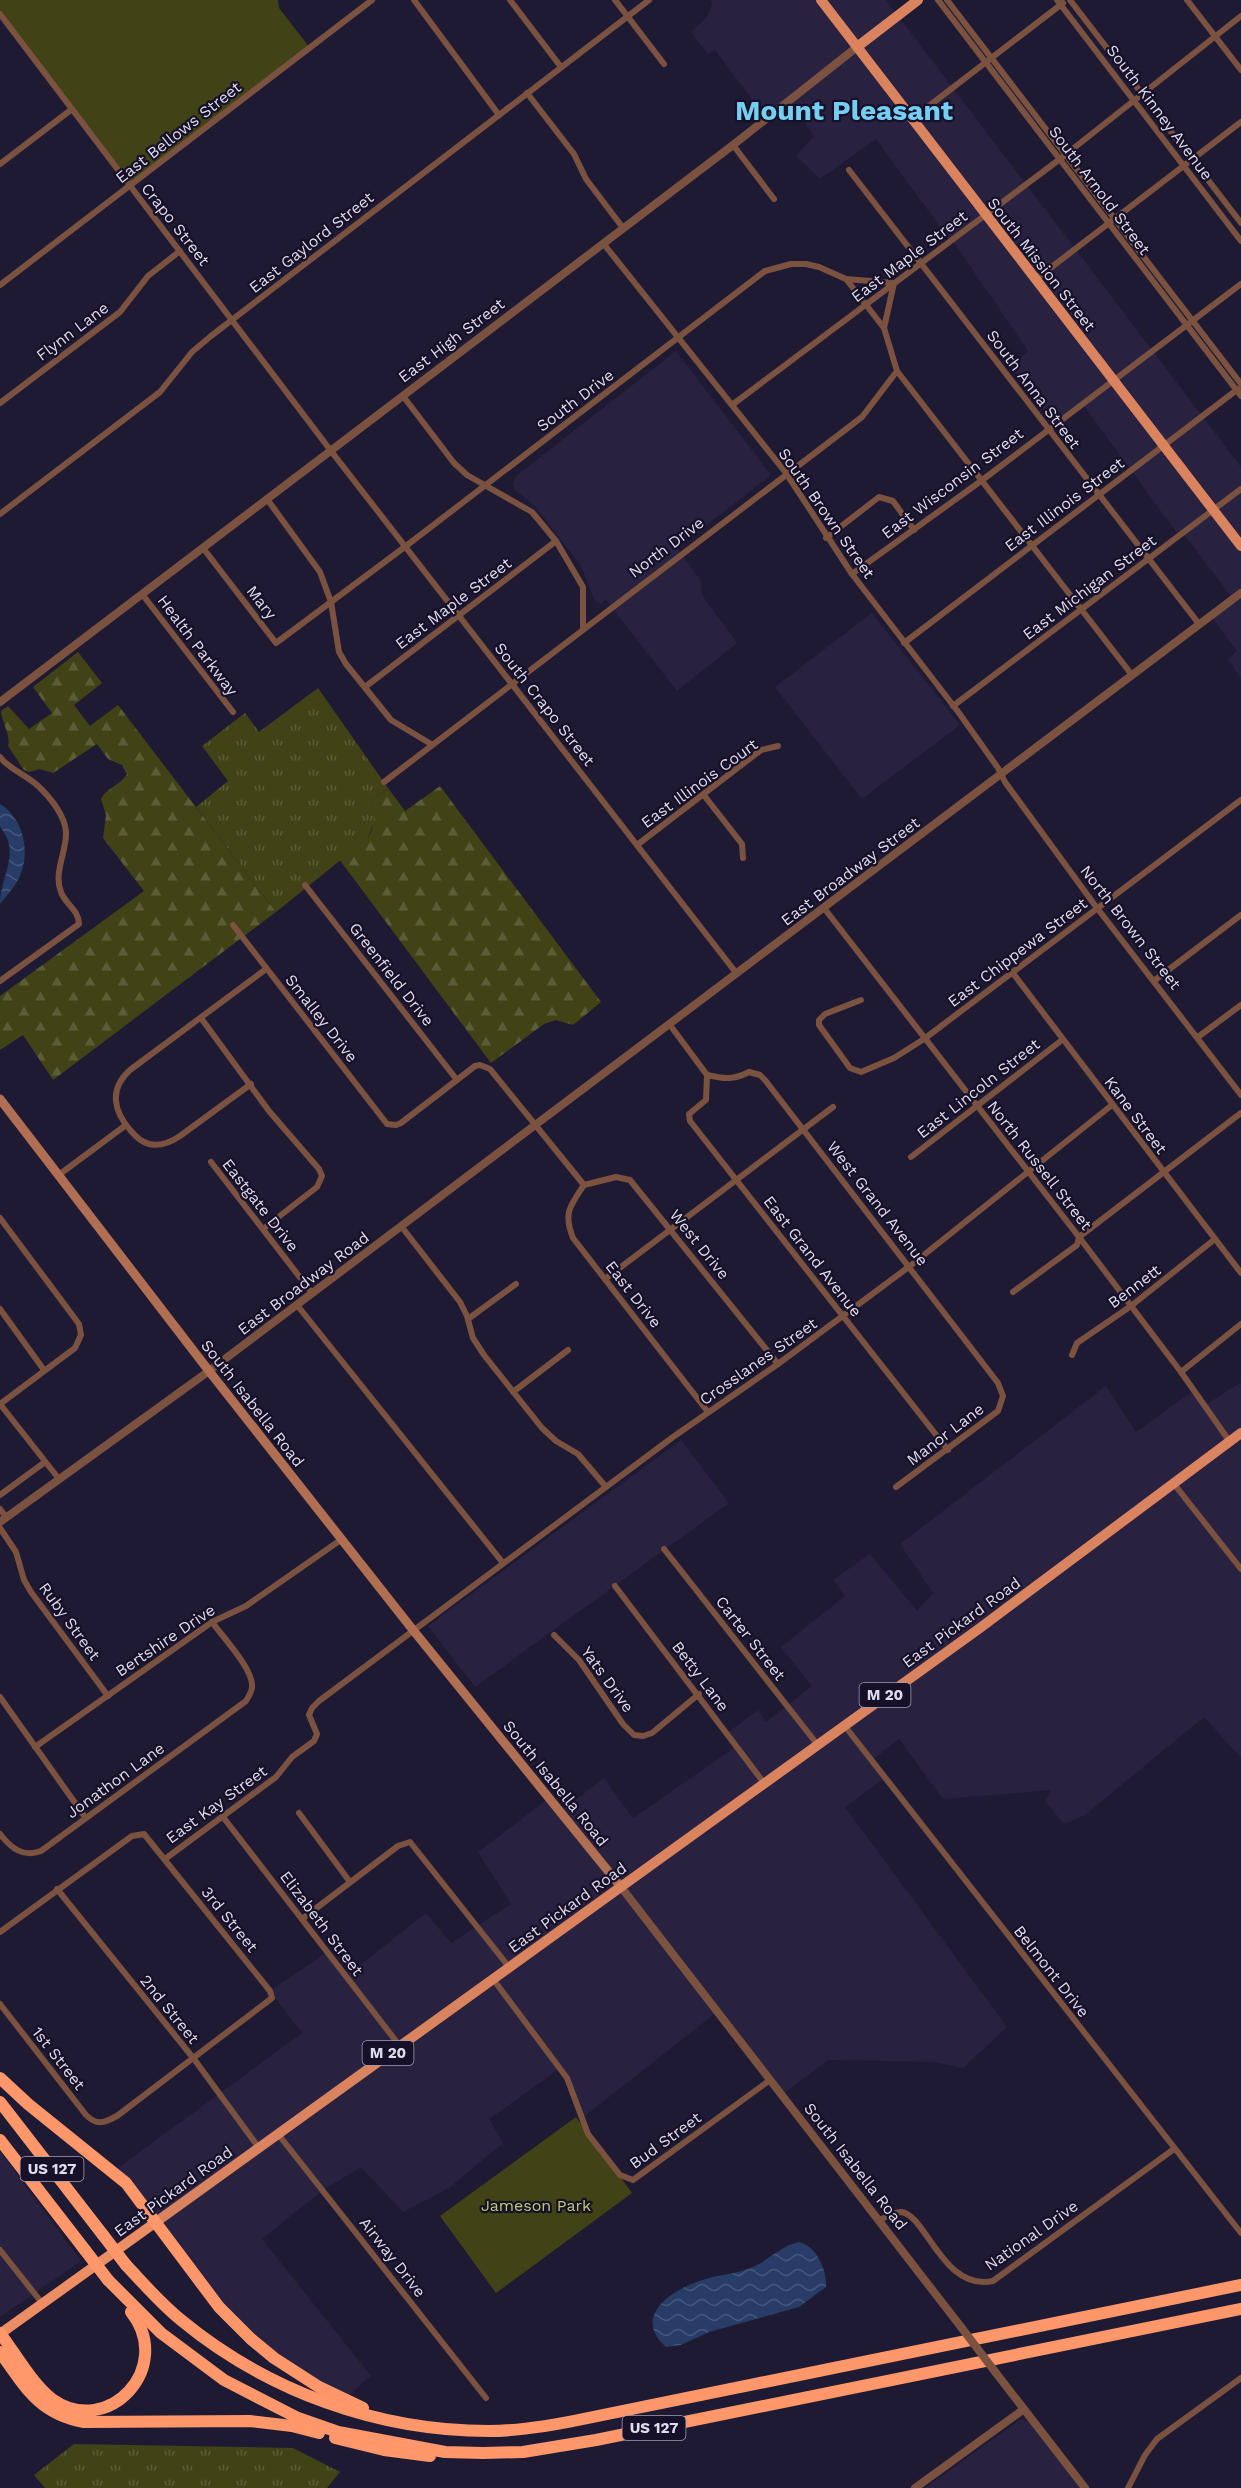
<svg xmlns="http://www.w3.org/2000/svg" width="1241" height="2488" font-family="'Work Sans',sans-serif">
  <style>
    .built { fill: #282140 }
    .grass { fill: url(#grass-tufts) }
    .forest { fill: url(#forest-firs) }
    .green { fill: #414215 }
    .water { fill: url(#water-waves) }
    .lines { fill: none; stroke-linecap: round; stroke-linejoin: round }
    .minor { stroke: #7b5240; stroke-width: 6 }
    .tertiary { stroke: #7b5240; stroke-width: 8 }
    .secondary { stroke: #b06e52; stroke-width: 9 }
    .primary { stroke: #da835f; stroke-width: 10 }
    .trunk { stroke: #ec8d64; stroke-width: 10 }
    .motorway { stroke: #ff976a; stroke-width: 12 }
    .tertiary-bridge { stroke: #7b5240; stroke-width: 8 }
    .motorway-bridge { stroke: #ff976a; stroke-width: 12 }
    .labels { text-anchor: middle; stroke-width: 4.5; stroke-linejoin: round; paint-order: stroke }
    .shield { fill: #161028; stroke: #a29fb2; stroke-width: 1.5 }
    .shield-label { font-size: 15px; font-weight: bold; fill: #dedced }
    .street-label { font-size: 16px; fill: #dedced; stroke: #161028 }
    .park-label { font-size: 16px; fill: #c5c873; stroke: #161028 }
    .town-label { font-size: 28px; font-weight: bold; fill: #75cff3; stroke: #161028 }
  </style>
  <defs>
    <pattern id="grass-tufts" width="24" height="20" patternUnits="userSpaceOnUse" patternTransform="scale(1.5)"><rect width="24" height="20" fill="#414215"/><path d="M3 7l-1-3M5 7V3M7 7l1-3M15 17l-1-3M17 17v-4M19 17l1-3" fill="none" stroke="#5c5d37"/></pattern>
    <pattern id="forest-firs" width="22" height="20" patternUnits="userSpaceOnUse" patternTransform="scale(1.5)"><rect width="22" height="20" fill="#414215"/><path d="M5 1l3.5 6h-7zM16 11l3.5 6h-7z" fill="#5c5d37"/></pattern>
    <pattern id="water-waves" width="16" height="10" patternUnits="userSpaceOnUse" patternTransform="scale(1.5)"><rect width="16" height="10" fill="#273c67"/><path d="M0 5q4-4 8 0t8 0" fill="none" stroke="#46587d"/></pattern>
  </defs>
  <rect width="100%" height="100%" fill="#1f1a33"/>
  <g class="built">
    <polygon points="711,0 886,0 1241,467 1241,679 1228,659 1237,651 1211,616 1233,599 1183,533 1179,536 1082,403 1055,424 1011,367 1028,351 953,241 951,242 876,139 820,179 796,156 814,136 789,100 766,118 715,50 708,54 691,32 706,18 712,5"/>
    <polygon points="676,351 771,475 677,548 701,581 702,595 737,643 677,691 606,600 601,604 595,601 581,566 535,506 515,490 513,483 516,476"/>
    <polygon points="872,613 960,725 862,799 775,687"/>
    <polygon points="1241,1382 1241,1758 1204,1717 1085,1815 1064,1824 1045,1801 1051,1790 943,1799 899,1739 871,1761 885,1778 845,1807 1007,2027 963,2068 933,2062 828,2060 782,2095 717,2012 581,2119 574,2092 559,2069 489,2119 503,2143 449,2188 403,2212 361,2167 323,2190 262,2239 371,2376 343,2400 251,2339 114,2171 302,2033 270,1991 327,1952 346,1976 426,1913 451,1943 511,1904 478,1852 549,1798 560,1812 604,1778 633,1818 737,1746 727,1733 758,1710 766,1722 812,1686 781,1647 845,1596 833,1580 870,1554 917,1611 933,1593 900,1544 1106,1386 1136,1432 1194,1390 1204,1406"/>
    <polygon points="681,1440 729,1503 475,1687 428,1626"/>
    <polygon points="0,2151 81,2261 0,2317"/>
    <polygon points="1021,2419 1030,2423 1080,2488 925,2488"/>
  </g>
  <g class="grass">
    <polygon points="318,688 388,788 372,800 376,819 367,839 276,912 196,807 228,781 202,746 245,713 259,732"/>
    <polygon points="74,2444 293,2448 340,2472 327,2488 45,2488 34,2475"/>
  </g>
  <g class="forest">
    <path d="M78,652L102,683L74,705L90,726L118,705L276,912L53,1080L23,1035L0,1050V996L144,891L103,838L106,815L101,799C106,788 121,785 127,774L122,765L108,759L97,744L53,773L40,769L29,772L24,770L8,746C11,735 2,723 1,711L8,706L29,729L52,713L33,687Z"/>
    <path d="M440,786L601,1002L573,1025L556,1020L544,1024L491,1063L339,859C366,840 379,837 372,800L388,788L405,811Z"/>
  </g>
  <g class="green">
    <polygon points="0,0 278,0 279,8 310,48 130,186 0,13"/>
    <polygon points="576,2117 632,2193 496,2293 440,2216"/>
  </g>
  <g class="water">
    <path d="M0,804C23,818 31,851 20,876C15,887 7,895 0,904C0,877 22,852 0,827Z"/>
    <path d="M799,2242C816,2246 827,2269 826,2287L799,2307L709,2332L681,2345L666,2347C633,2318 668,2292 697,2282C715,2274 737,2275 755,2266C770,2259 781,2246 799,2242Z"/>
  </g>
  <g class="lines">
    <g class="minor">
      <polyline points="414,0 499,115"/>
      <polyline points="510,0 561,67"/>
      <polyline points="615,0 664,64"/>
      <polyline points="938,0 1241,396"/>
      <polyline points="947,0 1241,384"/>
      <polyline points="1057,0 1241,241"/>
      <polyline points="1070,0 1241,223"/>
      <polyline points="1187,0 1241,70"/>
      <polyline points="0,14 331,451 737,974"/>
      <polyline points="527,93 574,154 586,179 623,228"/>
      <polyline points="912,119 1063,3"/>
      <polyline points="733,145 774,199"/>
      <polyline points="0,164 72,109"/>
      <polyline points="849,170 1199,624"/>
      <polyline points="603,243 786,473 852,574 959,713 998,768 1005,782 1094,904 1241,1095"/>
      <polyline points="846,279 894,283 884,328"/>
      <polyline points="1036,279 1241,122"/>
      <polyline points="0,285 372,0"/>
      <polyline points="897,371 1132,675"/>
      <polyline points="403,396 454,463 467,475 532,512 556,541 583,587 583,628"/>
      <polyline points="0,403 120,312 148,276 180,251"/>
      <polyline points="732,405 1060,159 1241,16"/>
      <polyline points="267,499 320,572 331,602 339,652 346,664 391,720 431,744"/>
      <polyline points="0,514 160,392 192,352 211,336 649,0"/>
      <polyline points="826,538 879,497 893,501 914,530"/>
      <polyline points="203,548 276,643 406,546 765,271 791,264 806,264 819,267 846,279 884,328 897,371 862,417 384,782"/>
      <polyline points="852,574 981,481 1241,284"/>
      <polyline points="142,594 233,712"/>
      <polyline points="904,643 1238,389"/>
      <polyline points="365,687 556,541"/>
      <polyline points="953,706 1241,489"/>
      <path d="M0,757C10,770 25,774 37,785C49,796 65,815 66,832C67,851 53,873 61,892C65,904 79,910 79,924L0,981"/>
      <polyline points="703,794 742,844 743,858"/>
      <polyline points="637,845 761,750 778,746"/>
      <polyline points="305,885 457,1080"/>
      <polyline points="824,908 1079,1237 1181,1372 1230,1442"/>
      <polyline points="233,925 387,1124 396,1125 401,1123 475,1066 480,1065 490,1069 584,1185"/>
      <polyline points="1012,972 1241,1273"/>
      <polyline points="1155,980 1241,915"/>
      <polyline points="861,1000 825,1014 819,1020 819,1025 850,1068 861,1072 894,1058 924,1039 1241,800"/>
      <polyline points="201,1018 269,1111 319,1169 322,1176 317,1187 263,1229"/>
      <polyline points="670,1025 707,1075"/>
      <polyline points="1198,1037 1241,1005"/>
      <path d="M707,1075C724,1079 734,1080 749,1072L760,1075L765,1080L998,1383L1003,1396L998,1411L896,1487"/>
      <polyline points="707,1075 706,1100 689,1114 690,1121 948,1450"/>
      <path d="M251,1084L180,1136C171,1142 161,1147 149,1144C141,1142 136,1137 131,1131C113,1111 109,1089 130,1070L266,969"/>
      <polyline points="911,1157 1062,1040"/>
      <polyline points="211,1162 312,1293"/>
      <polyline points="60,1174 126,1125"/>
      <polyline points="584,1185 616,1177 630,1180 778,1364"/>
      <path d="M584,1185C570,1206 563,1213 573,1238L708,1412"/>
      <polyline points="0,1218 79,1324 81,1335 75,1348 0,1404 59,1479"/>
      <polyline points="401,1226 460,1302 467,1316 473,1338 484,1355 542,1428 556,1441 578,1454 606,1487"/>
      <polyline points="605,1279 833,1107"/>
      <polyline points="1013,1292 1077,1245 1079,1237 1241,1113"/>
      <polyline points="297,1305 503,1563"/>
      <polyline points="0,1309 44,1370"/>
      <polyline points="468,1319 516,1284"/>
      <polyline points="1072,1355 1077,1343 1131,1306 1215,1239"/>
      <polyline points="1181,1372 1241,1324"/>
      <polyline points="513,1392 568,1350"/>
      <polyline points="1174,1484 1241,1569"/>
      <polyline points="0,1495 45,1462"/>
      <polyline points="0,1509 6,1517"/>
      <polyline points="0,1528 16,1552 24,1580 31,1592 108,1696"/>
      <polyline points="664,1549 817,1744"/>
      <polyline points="615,1586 764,1783"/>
      <polyline points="554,1635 579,1660 623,1724 634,1735 643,1736 652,1733 699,1694"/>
      <polyline points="0,1697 85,1817"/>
      <polyline points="844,1725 1241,2233"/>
      <polyline points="35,1747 212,1622 246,1606 342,1539"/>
      <polyline points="299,1813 350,1882"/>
      <polyline points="223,1817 399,2045"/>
      <path d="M0,1834C11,1848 23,1858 41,1851L246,1701C248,1697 252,1692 252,1687C254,1670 222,1636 212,1622"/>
      <polyline points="165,1859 276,1777 292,1757 314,1741 317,1734 309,1715 312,1708 319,1701 673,1437 778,1364 910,1266 1112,1105"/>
      <polyline points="57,1889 194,2059 259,2148"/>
      <polyline points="302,1919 398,1846 410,1842 509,1967"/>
      <path d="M0,1932L132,1836L144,1834L270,1991L272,1998L117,2116C104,2123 97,2126 86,2115L0,2004"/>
      <polyline points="493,1979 567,2078 588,2134 620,2175 633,2180 770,2080"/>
      <polyline points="278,2134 486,2398"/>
      <path d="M880,2220C886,2217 893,2212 901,2212C926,2214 943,2292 993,2281L1174,2149"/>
      <polyline points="0,2250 42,2303"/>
      <polyline points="1128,2488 1145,2455 1157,2439 1241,2378"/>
    </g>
    <g class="tertiary">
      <polyline points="0,702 733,145 857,47"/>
      <polyline points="0,1522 209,1371 1241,593"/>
      <polyline points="621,1887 961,2327"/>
      <polyline points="996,2373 1085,2488"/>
      <polyline points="915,2488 1024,2409"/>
    </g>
    <polyline class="secondary" points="0,1099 209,1371 413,1630 621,1887"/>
    <g class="primary">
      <polyline points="821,0 1241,546"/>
      <polyline points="857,47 918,0"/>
      <polyline points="156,2222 980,1628 1241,1433"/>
    </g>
    <polyline class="trunk" points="0,2334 156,2222"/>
    <g class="motorway">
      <polyline points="0,2078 28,2104 126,2183 219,2307 251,2339 274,2358 319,2387 363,2408"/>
      <polyline points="0,2102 103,2235"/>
      <polyline points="0,2140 85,2250"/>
      <path d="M126,2265C144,2284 161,2304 181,2320C267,2391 377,2431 489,2431C522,2431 555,2425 588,2418L1241,2285"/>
      <polyline points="108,2280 161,2333 224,2380 298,2418 338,2432 445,2452 483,2453 523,2452 596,2440 1241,2309"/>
      <path d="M0,2333C15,2353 33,2385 52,2399C108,2439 175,2367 131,2312"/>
      <path d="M0,2352C25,2387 39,2414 84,2422L250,2421L292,2426L319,2433"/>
      <polyline points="335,2438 384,2450 430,2456"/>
    </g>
    <polyline class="tertiary-bridge" points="961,2327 996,2373"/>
    <g class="motorway-bridge">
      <polyline points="103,2235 126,2265"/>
      <polyline points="85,2250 108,2280"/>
    </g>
  </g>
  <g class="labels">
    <g class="shield">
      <rect x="859.5" y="1683" width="51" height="24" rx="4.5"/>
      <rect x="362.5" y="2041" width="51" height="24" rx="4.5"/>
      <rect x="20.5" y="2157" width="63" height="24" rx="4.5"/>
      <rect x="622.5" y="2416" width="63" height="24" rx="4.5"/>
    </g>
    <g class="shield-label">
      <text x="885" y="1700">M 20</text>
      <text x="388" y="2058">M 20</text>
      <text x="52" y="2174">US 127</text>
      <text x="654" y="2433">US 127</text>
    </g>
    <g class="street-label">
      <text transform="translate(1160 112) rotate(53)" y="6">South Kinney Avenue</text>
      <text transform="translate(178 132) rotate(-38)" y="6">East Bellows Street</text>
      <text transform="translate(1100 190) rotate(53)" y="6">South Arnold Street</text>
      <text transform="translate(176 224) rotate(52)" y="6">Crapo Street</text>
      <text transform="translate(311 242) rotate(-38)" y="6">East Gaylord Street</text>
      <text transform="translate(909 256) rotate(-37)" y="6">East Maple Street</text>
      <text transform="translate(1042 264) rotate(52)" y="6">South Mission Street</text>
      <text transform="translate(72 331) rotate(-37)" y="6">Flynn Lane</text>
      <text transform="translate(451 340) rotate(-37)" y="6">East High Street</text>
      <text transform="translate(1034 389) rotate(53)" y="6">South Anna Street</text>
      <text transform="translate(575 400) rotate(-37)" y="6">South Drive</text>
      <text transform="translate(952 483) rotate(-37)" y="6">East Wisconsin Street</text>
      <text transform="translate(1064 504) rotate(-37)" y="6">East Illinois Street</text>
      <text transform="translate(827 513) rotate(55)" y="6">South Brown Street</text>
      <text transform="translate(666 547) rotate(-37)" y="6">North Drive</text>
      <text transform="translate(1089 587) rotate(-37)" y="6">East Michigan Street</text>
      <text transform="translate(262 602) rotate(52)" y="6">Mary</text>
      <text transform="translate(453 603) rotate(-37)" y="6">East Maple Street</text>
      <text transform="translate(198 645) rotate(53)" y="6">Health Parkway</text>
      <text transform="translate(545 704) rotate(52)" y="6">South Crapo Street</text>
      <text transform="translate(699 783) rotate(-36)" y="6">East Illinois Court</text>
      <text transform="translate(850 871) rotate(-37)" y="6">East Broadway Street</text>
      <text transform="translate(1131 927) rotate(52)" y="6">North Brown Street</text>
      <text transform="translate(1017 952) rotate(-37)" y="6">East Chippewa Street</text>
      <text transform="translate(392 974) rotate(52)" y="6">Greenfield Drive</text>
      <text transform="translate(322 1018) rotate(52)" y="6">Smalley Drive</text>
      <text transform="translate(978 1088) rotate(-38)" y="6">East Lincoln Street</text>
      <text transform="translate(1136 1115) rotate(53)" y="6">Kane Street</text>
      <text transform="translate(1040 1165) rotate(52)" y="6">North Russell Street</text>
      <text transform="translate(878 1203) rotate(52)" y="6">West Grand Avenue</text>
      <text transform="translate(261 1205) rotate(52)" y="6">Eastgate Drive</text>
      <text transform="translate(700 1244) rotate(51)" y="6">West Drive</text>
      <text transform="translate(813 1256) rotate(52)" y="6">East Grand Avenue</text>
      <text transform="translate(303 1283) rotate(-37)" y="6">East Broadway Road</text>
      <text transform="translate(1134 1286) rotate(-37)" y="6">Bennett</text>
      <text transform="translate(634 1294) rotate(52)" y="6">East Drive</text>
      <text transform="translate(758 1361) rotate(-35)" y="6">Crosslanes Street</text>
      <text transform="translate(253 1403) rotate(52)" y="6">South Isabella Road</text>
      <text transform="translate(945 1434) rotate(-37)" y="6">Manor Lane</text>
      <text transform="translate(70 1621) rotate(54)" y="6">Ruby Street</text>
      <text transform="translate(961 1622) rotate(-36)" y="6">East Pickard Road</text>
      <text transform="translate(751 1638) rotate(52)" y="6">Carter Street</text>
      <text transform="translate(165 1640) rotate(-34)" y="6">Bertshire Drive</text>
      <text transform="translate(701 1676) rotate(53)" y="6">Betty Lane</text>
      <text transform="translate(608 1679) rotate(54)" y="6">Yats Drive</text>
      <text transform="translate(115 1780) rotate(-36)" y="6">Jonathon Lane</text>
      <text transform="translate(556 1783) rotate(51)" y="6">South Isabella Road</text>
      <text transform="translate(216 1804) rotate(-36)" y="6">East Kay Street</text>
      <text transform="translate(567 1907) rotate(-36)" y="6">East Pickard Road</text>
      <text transform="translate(230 1919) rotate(51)" y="6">3rd Street</text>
      <text transform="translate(322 1923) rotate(53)" y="6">Elizabeth Street</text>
      <text transform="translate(1052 1971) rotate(52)" y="6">Belmont Drive</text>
      <text transform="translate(170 2009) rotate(51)" y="6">2nd Street</text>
      <text transform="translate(59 2058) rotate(52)" y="6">1st Street</text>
      <text transform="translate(665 2140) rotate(-36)" y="6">Bud Street</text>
      <text transform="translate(856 2166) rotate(52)" y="6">South Isabella Road</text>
      <text transform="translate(173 2191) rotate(-36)" y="6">East Pickard Road</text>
      <text transform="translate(1031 2235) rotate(-35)" y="6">National Drive</text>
      <text transform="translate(393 2257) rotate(52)" y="6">Airway Drive</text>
    </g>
    <g class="park-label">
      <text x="536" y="2211">Jameson Park</text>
    </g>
    <g class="town-label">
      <text x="844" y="120">Mount Pleasant</text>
    </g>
  </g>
</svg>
